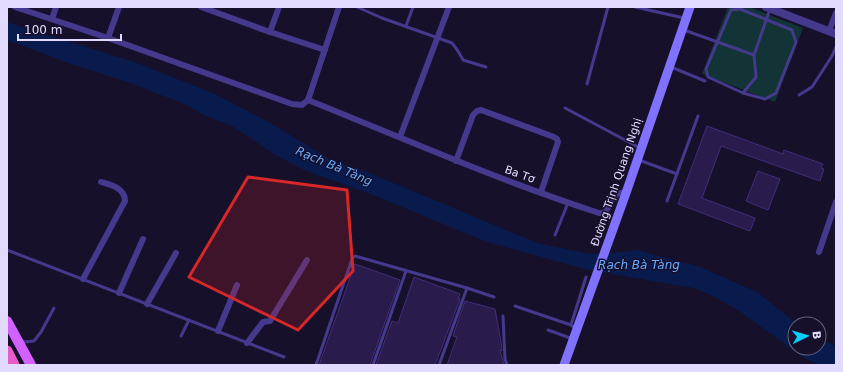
<svg xmlns="http://www.w3.org/2000/svg" width="843" height="372" font-family="'DejaVu Sans',sans-serif">
  <style>
    .green { fill: #123436 }
    .water { fill: #091b4c }
    .building { fill: #2a1b4d; stroke: #432c7a }
    .lines { fill: none; stroke-linecap: round; stroke-linejoin: round }
    .service { stroke: #44398c; stroke-width: 3 }
    .minor { stroke: #44398c; stroke-width: 6 }
    .tertiary { stroke: #44398c; stroke-width: 8 }
    .secondary { stroke: #8171ff; stroke-width: 9 }
    .primary { stroke: #d261ff; stroke-width: 10 }
    .trunk { stroke: #e85bcb; stroke-width: 11 }
    .marked { fill: #d62828; fill-opacity: 0.2; stroke: #d62828; stroke-width: 3; stroke-linejoin: round }
    .labels { text-anchor: middle; stroke-width: 3; stroke-linejoin: round; paint-order: stroke }
    .street-label { font-size: 11px; fill: #e2daff; stroke: #17102b }
    .water-label { font-size: 12px; font-style: italic; fill: #68acff; stroke: #17102b }
  </style>
  <rect width="100%" height="100%" fill="#17102b"/>
  <polygon class="green" points="728,7 749,7 803,28 775,102 702,74"/>
  <polygon class="water" points="7,22 137,63 215,94 270,123 331,160 372,174 537,243 590,254 614,253 638,250 700,267 757,292 797,324 795,324 795,348 819,348 819,339 836,346 836,365 820,365 804,358 742,313 715,297 694,288 589,270 487,242 368,193 304,170 277,156 234,127 204,115 184,104 128,82 71,64 7,40"/>
  <g class="building">
    <polygon points="707,126 783,154 784,150 823,164 821,168 824,169 820,181 721,146 702,198 755,218 750,231 678,204"/>
    <polygon points="758,171 780,179 768,210 746,201"/>
    <polygon points="355,264 400,280 370,365 319,365"/>
    <polygon points="414,277 460,294 458,299 460,299 435,365 376,365 392,321 398,323"/>
    <polygon points="465,301 495,309 501,342 502,351 500,350 504,365 447,365 457,337 453,336"/>
  </g>
  <g class="lines">
    <g class="service">
      <polyline points="357,7 382,18 452,43 458,51 463,60 486,67"/>
      <polyline points="635,7 684,18"/>
      <polygon points="740,9 792,30 796,42 776,93 765,99 743,93 708,77 706,69 731,10"/>
      <polyline points="406,26 413,7"/>
      <polyline points="684,30 754,55 770,9"/>
      <polyline points="671,67 705,81"/>
      <polyline points="587,84 608,7"/>
      <polyline points="743,93 756,77 754,55"/>
      <polyline points="799,95 812,87 832,56 836,47"/>
      <polyline points="565,108 640,148"/>
      <polyline points="639,160 677,174"/>
      <polyline points="667,201 698,116"/>
      <polyline points="555,235 568,203"/>
      <polyline points="7,250 284,357"/>
      <polyline points="515,306 571,325 575,328"/>
      <polyline points="503,316 505,359 507,365"/>
      <polyline points="571,325 586,277"/>
      <polyline points="548,330 573,339"/>
      <polyline points="181,336 189,320"/>
      <polyline points="20,340 25,342 34,341 41,332 54,308"/>
      <polyline points="316,365 352,259 355,256 467,288 494,297"/>
      <polyline points="373,365 406,271"/>
      <polyline points="439,365 467,288"/>
    </g>
    <g class="minor">
      <polyline points="15,7 108,38 292,104 302,105 308,100"/>
      <polyline points="201,7 270,32 325,50"/>
      <polyline points="52,19 56,7"/>
      <polyline points="829,31 836,13"/>
      <polyline points="270,32 279,7"/>
      <polyline points="108,38 119,7"/>
      <path d="M308,100C405,139 500,181 599,213H604C613,204 610,191 626,193"/>
      <polyline points="308,100 339,7"/>
      <polyline points="400,137 449,7"/>
      <polyline points="456,161 473,115 477,111 481,110 554,137 557,139 558,142 541,192"/>
      <polyline points="819,252 836,202"/>
      <path d="M83,279L125,201C125,188 111,185 101,182"/>
      <polyline points="119,293 143,239"/>
      <polyline points="147,304 176,253"/>
      <polyline points="218,331 237,285"/>
      <polyline points="247,343 263,322 270,321 307,260"/>
    </g>
    <polyline class="tertiary" points="766,7 836,34"/>
    <polyline class="secondary" points="564,365 626,193 690,7"/>
    <polyline class="primary" points="7,321 31,365"/>
    <polyline class="trunk" points="7,351 14,365"/>
  </g>
  <path class="marked" d="M248,177L347,190L353,271L298,330L189,277Z"/>
  <g class="labels">
    <g class="street-label">
      <text transform="translate(520 174) rotate(20)" y="4">Ba Tơ</text>
      <text transform="translate(616 182) rotate(-71)" y="4">Đường Trịnh Quang Nghị</text>
    </g>
    <g class="water-label">
      <text transform="translate(334 166) rotate(23)" y="4">Rạch Bà Tàng</text>
      <text x="639" y="269">Rạch Bà Tàng</text>
    </g>
  </g>
  <rect width="843" height="372" fill="none" stroke="#e2daff" stroke-width="16"/>
  <g transform="translate(807 336) rotate(85)"><circle r="19" fill="#17102b" stroke="#686180"/>
  <path d="M0-3L7 15L0 10L-7 15Z" fill="#06d0ff"/>
  <text y="-6" font-size="11" font-weight="bold" text-anchor="middle" fill="#e2daff">B</text>
  </g>
  <path d="M18 34v6h103v-6" fill="none" stroke="#e2daff" stroke-width="2"/>
  <text x="24" y="34" font-size="12" fill="#e2daff" stroke="#17102b" stroke-width="3" paint-order="stroke">100 m</text>
</svg>
